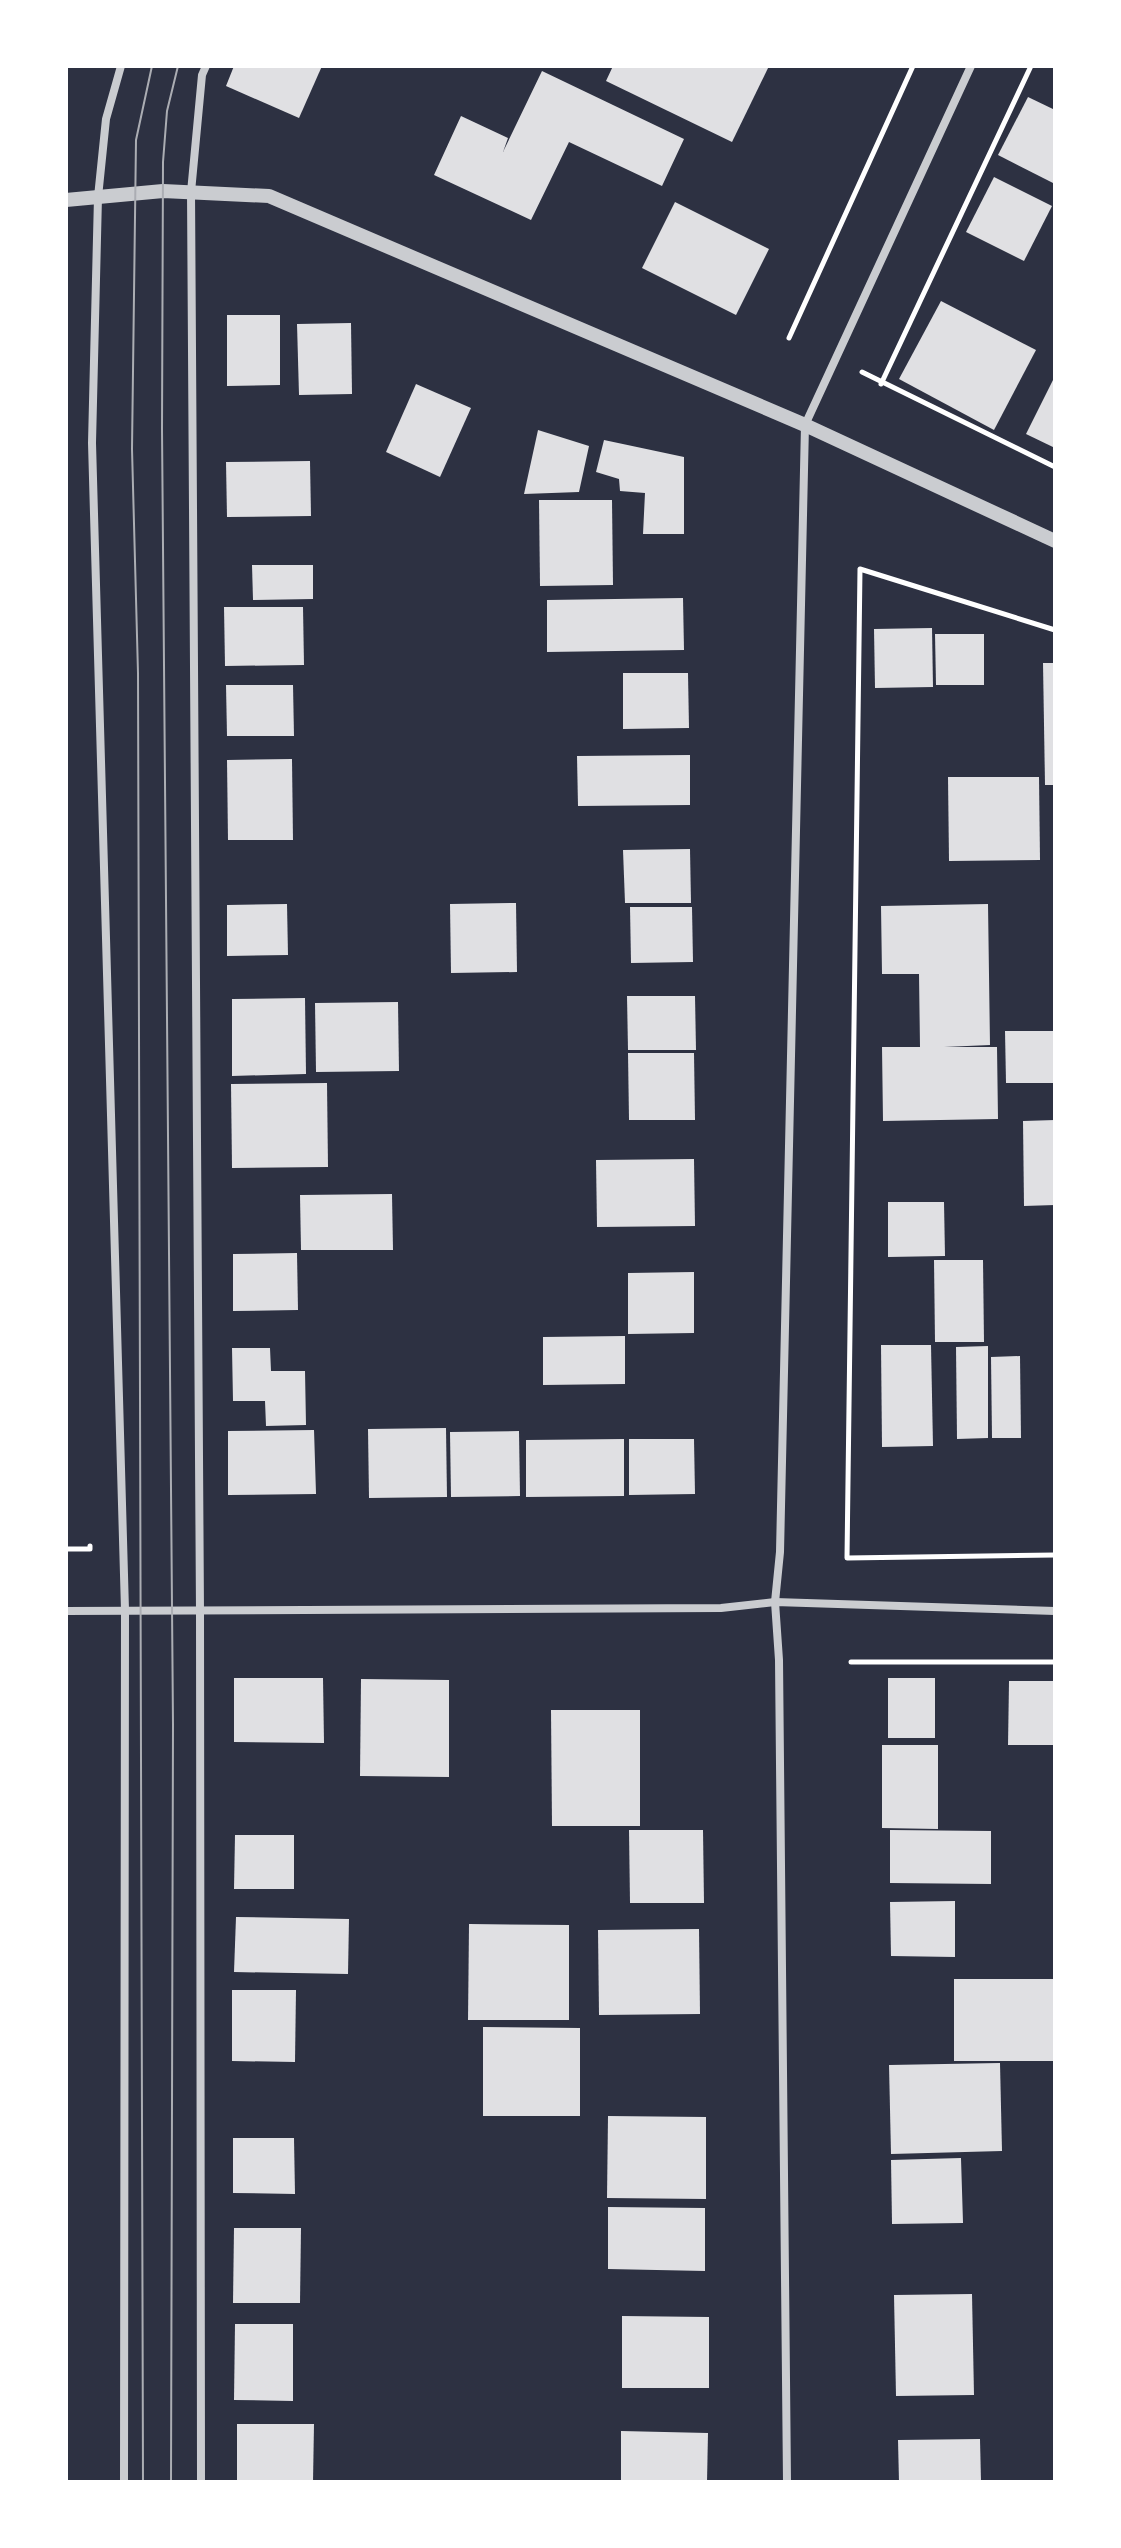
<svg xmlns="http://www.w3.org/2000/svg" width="1121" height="2548" font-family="'Exo 2',sans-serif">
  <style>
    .building { fill: #e0e0e3 }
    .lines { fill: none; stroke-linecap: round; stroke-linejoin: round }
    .path { stroke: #fff; stroke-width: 5 }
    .minor { stroke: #caccd0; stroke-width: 8 }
    .tertiary { stroke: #caccd0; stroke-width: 14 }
    .tram { stroke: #abadb3; stroke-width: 2 }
  </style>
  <rect width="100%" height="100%" fill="#2d3142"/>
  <g class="building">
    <polygon points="234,66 322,66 299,118 226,86"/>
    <polygon points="613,66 769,66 732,142 606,81"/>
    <polygon points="542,71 684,139 662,186 569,142 531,220 434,175 461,116 508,138 503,152"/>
    <polygon points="1028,97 1055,110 1055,184 998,155"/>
    <polygon points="994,177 1052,206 1024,261 966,232"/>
    <polygon points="675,202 769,249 736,315 642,268"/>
    <polygon points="941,301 1036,350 994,430 899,379"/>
    <polygon points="227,315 280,315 280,385 227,386"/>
    <polygon points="351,323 352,394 299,395 297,324"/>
    <polygon points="1055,376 1055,448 1026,434"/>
    <polygon points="416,384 471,408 440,477 386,452"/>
    <polygon points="538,430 589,446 579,492 524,494"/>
    <polygon points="604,440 684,457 684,534 643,534 645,493 620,491 619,479 596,472"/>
    <polygon points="310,461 311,516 227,517 226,462"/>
    <polygon points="539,500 612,500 613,585 540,586"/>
    <polygon points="252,565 313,565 313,599 253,600"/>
    <polygon points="683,598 684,650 547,652 547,600"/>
    <polygon points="224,607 303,607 304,665 225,666"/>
    <polygon points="932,628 933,687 875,688 874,629"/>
    <polygon points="935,634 984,634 984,685 936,685"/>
    <polygon points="1043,663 1055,663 1055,785 1045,785"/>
    <polygon points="623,673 688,673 689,728 623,729"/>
    <polygon points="226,685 293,685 294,736 227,736"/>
    <polygon points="690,755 690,805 578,806 577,756"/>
    <polygon points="292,759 293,840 228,840 227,760"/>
    <polygon points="948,777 1039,777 1040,860 949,861"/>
    <polygon points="690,849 691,903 625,903 623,850"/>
    <polygon points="516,903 517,972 451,973 450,904"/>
    <polygon points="287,904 288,955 227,956 227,905"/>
    <polygon points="988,904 990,1045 944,1047 997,1047 998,1119 883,1121 882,1047 920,1047 919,974 882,974 881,906"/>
    <polygon points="630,907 692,907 693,962 631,963"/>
    <polygon points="627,996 695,996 696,1050 628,1050"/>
    <polygon points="305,998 306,1074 232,1076 232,999"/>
    <polygon points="398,1002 399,1071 316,1072 315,1003"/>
    <polygon points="1005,1031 1055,1031 1055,1083 1006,1083"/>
    <polygon points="628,1053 694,1053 695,1120 629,1120"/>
    <polygon points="327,1083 328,1167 232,1168 231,1084"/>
    <polygon points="1055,1120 1055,1205 1024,1206 1023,1121"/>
    <polygon points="694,1159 695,1226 597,1227 596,1160"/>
    <polygon points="392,1194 393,1250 301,1250 300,1195"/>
    <polygon points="888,1202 944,1202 945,1256 888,1257"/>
    <polygon points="297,1253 298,1310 233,1311 233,1254"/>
    <polygon points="934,1260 983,1260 984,1342 935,1342"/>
    <polygon points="694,1272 694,1333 628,1334 628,1273"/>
    <polygon points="625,1336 625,1384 543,1385 543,1337"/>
    <polygon points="881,1345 931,1345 933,1446 882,1447"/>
    <polygon points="988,1346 988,1438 957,1439 956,1347"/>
    <polygon points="232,1348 270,1348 271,1371 305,1371 306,1425 266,1426 265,1401 233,1401"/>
    <polygon points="1020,1356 1021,1438 992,1438 991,1357"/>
    <polygon points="446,1428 447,1497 369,1498 368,1429"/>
    <polygon points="314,1430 316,1494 228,1495 228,1431"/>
    <polygon points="519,1431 520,1496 451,1497 450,1432"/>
    <polygon points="624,1439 624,1496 526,1497 526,1440"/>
    <polygon points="629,1439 694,1439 695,1494 629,1495"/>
    <polygon points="234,1678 323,1678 324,1743 234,1742"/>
    <rect x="888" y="1678" width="47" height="60"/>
    <polygon points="361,1679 449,1680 449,1777 360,1776"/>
    <polygon points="1009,1681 1055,1681 1055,1745 1008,1745"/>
    <polygon points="551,1710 640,1710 640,1826 552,1826"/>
    <polygon points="882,1745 938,1745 938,1829 882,1828"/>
    <polygon points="629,1830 703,1830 704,1903 630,1903"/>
    <polygon points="890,1830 991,1831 991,1884 890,1883"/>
    <polygon points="235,1835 294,1835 294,1889 234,1889"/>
    <polygon points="955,1901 955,1957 891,1956 890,1902"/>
    <polygon points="236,1917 349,1919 348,1974 234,1972"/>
    <polygon points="469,1924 569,1925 569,2020 468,2020"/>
    <polygon points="699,1929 700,2014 599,2015 598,1930"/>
    <rect x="954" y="1979" width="101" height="82"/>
    <polygon points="232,1990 296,1990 295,2062 232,2061"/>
    <polygon points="483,2027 580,2028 580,2116 483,2116"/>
    <polygon points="1000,2063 1002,2151 891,2154 889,2065"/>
    <polygon points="608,2116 706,2117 706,2199 607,2198"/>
    <polygon points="233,2138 294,2138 295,2194 233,2193"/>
    <polygon points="961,2158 963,2223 892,2224 891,2160"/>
    <polygon points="608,2207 705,2208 705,2271 608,2269"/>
    <polygon points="234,2228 301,2228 300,2303 233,2303"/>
    <polygon points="972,2294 974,2395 896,2396 894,2295"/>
    <polygon points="622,2316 709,2317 709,2388 622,2388"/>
    <polygon points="235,2324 293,2324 293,2401 234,2400"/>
    <polygon points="237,2424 314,2424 313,2482 237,2482"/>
    <polygon points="621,2431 708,2433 707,2482 621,2482"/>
    <polygon points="980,2439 981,2482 899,2482 898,2440"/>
  </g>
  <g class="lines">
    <g class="path">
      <polyline points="789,338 913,66"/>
      <polyline points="862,372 1055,467"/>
      <polyline points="881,384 1031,66"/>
      <polyline points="1055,630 860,569 847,1558 1055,1555"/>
      <polyline points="66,1549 90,1549 90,1546"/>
      <polyline points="851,1662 1055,1662"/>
    </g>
    <g class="minor">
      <polyline points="121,66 106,119 98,197 92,443 125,1610 124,2482"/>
      <polyline points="66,1611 721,1608 775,1602 1055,1611"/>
      <polyline points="201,2482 200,1613 191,192 202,75 206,66"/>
      <polyline points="787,2482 779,1660 775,1602 780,1552 805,425 971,66"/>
    </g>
    <polyline class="tertiary" points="66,200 163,191 269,196 805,425 1055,541"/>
    <g class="tram">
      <polyline points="143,2482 138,673 132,449 136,140 152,66"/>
      <polyline points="171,2482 173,1724 162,429 163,162 167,111 178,66"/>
    </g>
  </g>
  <rect width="1121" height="2548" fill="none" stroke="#ffffff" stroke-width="136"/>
</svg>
